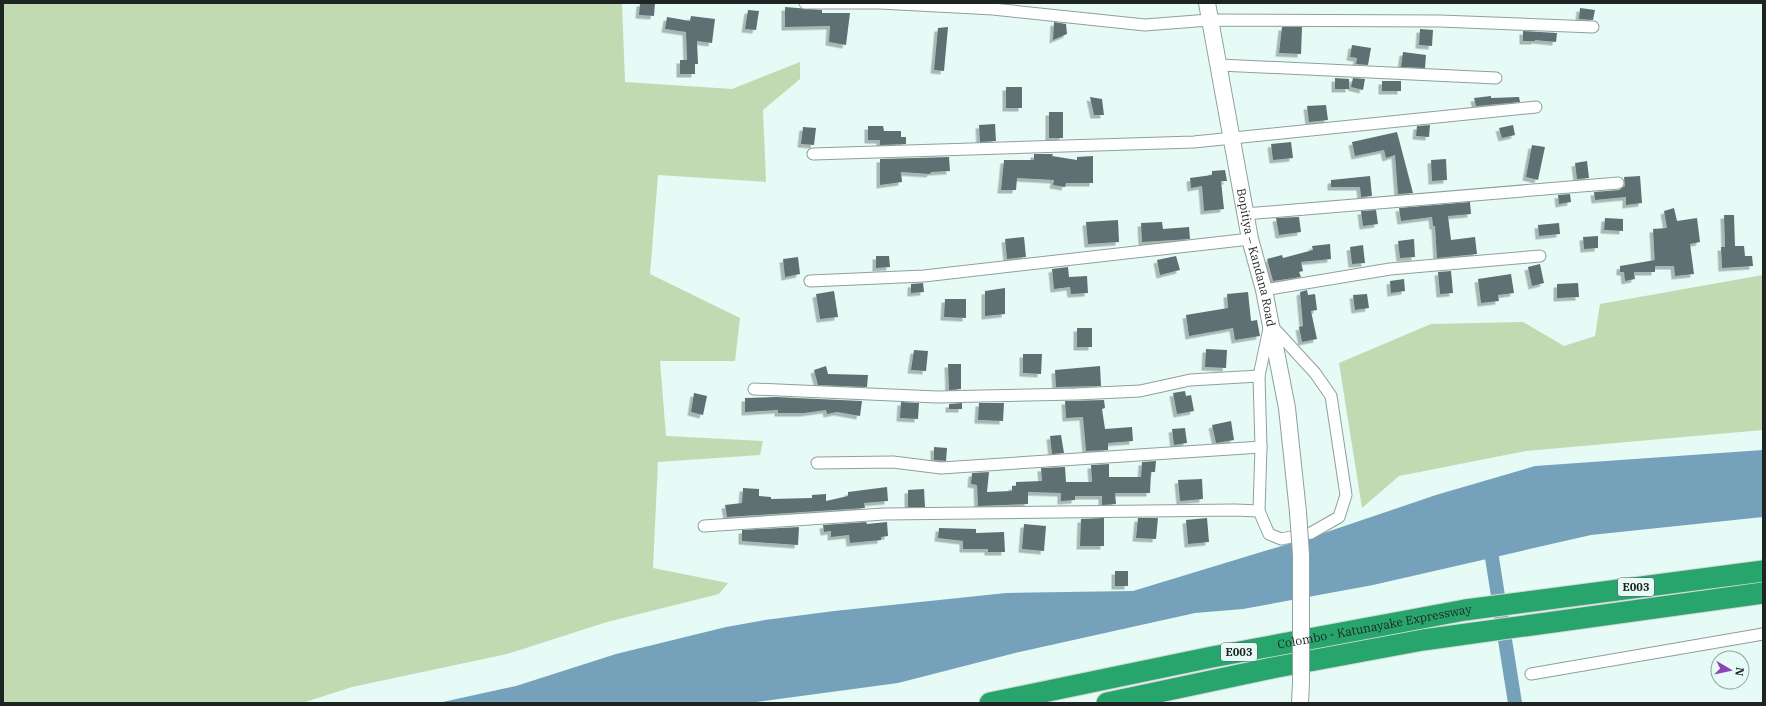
<svg xmlns="http://www.w3.org/2000/svg" width="1766" height="706" font-family="'IBM Plex Serif',serif">
  <style>
    .green { fill: #c2dab2 }
    .water { fill: #75a1bb }
    .lines { fill: none; stroke-linecap: round; stroke-linejoin: round }
    .canal { stroke: #75a1bb; stroke-width: 14 }
    .building { fill: #5e7073; filter: url(#shadow) }
    .street-casing { stroke: #8ea09d; stroke-width: 13 }
    .secondary-casing { stroke: #8ea09d; stroke-width: 18 }
    .highway-casing { stroke: #d6d8d7; stroke-width: 23 }
    .street { stroke: #fff; stroke-width: 11 }
    .secondary { stroke: #fff; stroke-width: 16 }
    .highway { stroke: #28a56c; stroke-width: 21 }
    .secondary-bridge-casing { stroke: #8ea09d; stroke-width: 18; stroke-linecap: butt }
    .secondary-bridge { stroke: #fff; stroke-width: 16 }
    .labels { text-anchor: middle; stroke-width: 3; stroke-linejoin: round; paint-order: stroke }
    .shield { fill: #e6faf6; stroke: #596562; stroke-width: 1 }
    .shield-label { font-size: 11px; font-weight: bold; fill: #1d2523 }
    .street-label { font-size: 12px; fill: #1d2523; stroke: #e6faf6 }
  </style>
  <defs>
    <filter id="shadow"><feDropShadow dx="-3.5" dy="3.5" stdDeviation="0" flood-color="#0004"/></filter>
  </defs>
  <rect width="100%" height="100%" fill="#e6faf6"/>
  <g class="green">
    <polygon points="3,3 622,3 625,82 732,89 800,62 800,79 763,110 766,182 658,175 650,274 740,318 735,361 660,361 666,436 763,441 760,455 658,462 653,568 728,583 719,594 607,622 507,654 352,687 302,703 3,703"/>
    <polygon points="1763,275 1763,430 1526,451 1399,476 1362,508 1339,363 1431,324 1523,322 1564,346 1595,336 1600,304"/>
  </g>
  <polygon class="water" points="1763,450 1763,517 1591,535 1373,585 1243,609 1195,613 1015,653 898,683 749,703 438,703 516,686 616,654 726,627 765,620 834,611 1006,593 1133,591 1321,534 1436,495 1535,466"/>
  <g class="lines">
    <polyline class="canal" points="1489,539 1515,703"/>
  </g>
  <g class="building">
    <polygon points="640,3 655,3 654,16 639,15"/>
    <polygon points="785,7 822,10 822,13 850,13 846,45 829,42 830,26 785,27"/>
    <polygon points="1580,8 1595,10 1593,20 1579,19"/>
    <polygon points="748,10 759,11 756,30 745,29"/>
    <polygon points="691,16 715,19 712,43 697,41 698,64 695,64 695,74 680,74 680,60 687,60 686,32 665,29 667,17 690,21"/>
    <polygon points="1054,22 1066,24 1067,34 1053,40"/>
    <polygon points="948,27 944,71 934,70 938,28"/>
    <polygon points="1282,27 1302,27 1301,54 1279,53"/>
    <polygon points="1420,29 1433,30 1432,46 1419,45"/>
    <polygon points="1523,31 1557,33 1556,42 1535,40 1535,41 1523,41"/>
    <polygon points="1352,45 1371,48 1368,65 1356,64 1357,58 1350,57"/>
    <polygon points="1403,52 1426,55 1425,68 1401,67"/>
    <polygon points="1335,78 1349,79 1349,89 1335,89"/>
    <polygon points="1353,78 1365,79 1363,90 1351,87"/>
    <rect x="1382" y="81" width="19" height="10"/>
    <rect x="1006" y="87" width="16" height="21"/>
    <polygon points="1491,96 1491,98 1519,97 1520,102 1476,106 1474,98"/>
    <polygon points="1090,97 1102,99 1104,115 1094,115"/>
    <polygon points="1326,105 1328,120 1309,122 1307,106"/>
    <rect x="1049" y="112" width="14" height="26"/>
    <polygon points="995,124 996,141 980,142 979,125"/>
    <polygon points="1430,125 1429,137 1416,136 1417,126"/>
    <polygon points="1513,125 1515,135 1502,138 1499,128"/>
    <polygon points="868,126 883,126 884,131 901,131 901,137 906,137 906,144 880,145 880,140 868,140"/>
    <polygon points="803,127 816,128 814,145 801,144"/>
    <polygon points="1397,132 1413,193 1414,193 1398,194 1395,155 1386,158 1384,150 1355,156 1352,142"/>
    <polygon points="1291,142 1293,158 1273,160 1271,144"/>
    <polygon points="1532,145 1545,147 1538,180 1526,177"/>
    <polygon points="1034,154 1053,154 1052,156 1077,160 1077,157 1093,156 1093,183 1066,183 1065,187 1053,185 1054,180 1017,178 1016,190 1001,190 1004,160 1034,160"/>
    <polygon points="949,157 950,171 931,172 930,174 901,172 902,182 880,185 880,159"/>
    <polygon points="1446,159 1447,180 1432,181 1431,160"/>
    <polygon points="1587,161 1589,178 1577,179 1575,163"/>
    <polygon points="1225,170 1227,181 1221,181 1224,209 1204,211 1202,186 1191,188 1190,178 1212,175 1212,171"/>
    <polygon points="1370,176 1372,196 1361,197 1360,187 1331,187 1331,180"/>
    <polygon points="1640,176 1642,203 1626,205 1626,197 1595,200 1594,192 1619,190 1625,186 1624,177"/>
    <polygon points="1570,194 1571,202 1559,204 1558,195"/>
    <polygon points="1470,202 1471,214 1448,216 1451,240 1475,237 1477,254 1437,258 1435,226 1433,226 1432,217 1401,221 1399,208"/>
    <polygon points="1674,208 1677,221 1697,218 1700,242 1690,244 1694,274 1675,276 1674,266 1655,266 1653,229 1667,228 1664,211"/>
    <polygon points="1376,210 1378,224 1363,226 1361,211"/>
    <polygon points="1724,215 1734,215 1735,246 1744,246 1745,256 1752,256 1753,266 1722,268 1721,247 1725,247"/>
    <polygon points="1299,217 1301,232 1279,235 1276,218"/>
    <polygon points="1605,218 1623,219 1623,231 1604,230"/>
    <polygon points="1118,220 1119,242 1088,244 1086,222"/>
    <polygon points="1162,222 1163,229 1189,227 1190,239 1142,242 1141,223"/>
    <polygon points="1559,223 1560,234 1539,236 1538,225"/>
    <polygon points="1598,236 1598,248 1584,249 1583,237"/>
    <polygon points="1024,237 1026,257 1007,259 1005,239"/>
    <polygon points="1414,239 1415,257 1400,258 1398,241"/>
    <polygon points="1330,244 1331,259 1301,262 1303,271 1299,272 1301,277 1273,281 1267,259 1282,255 1283,258 1313,250 1312,246"/>
    <polygon points="1363,245 1365,263 1352,264 1350,247"/>
    <polygon points="876,256 889,256 890,267 876,268"/>
    <polygon points="1176,256 1180,270 1160,275 1157,260"/>
    <polygon points="798,257 800,274 785,277 783,259"/>
    <polygon points="1655,260 1655,272 1634,272 1635,279 1625,281 1624,272 1620,272 1620,266"/>
    <polygon points="1540,264 1544,283 1532,286 1528,267"/>
    <polygon points="1068,267 1069,277 1087,276 1088,293 1071,294 1070,287 1054,289 1052,269"/>
    <polygon points="1451,271 1453,293 1440,294 1438,272"/>
    <polygon points="1511,274 1514,293 1498,295 1499,301 1481,303 1478,279"/>
    <polygon points="1404,279 1405,291 1391,293 1390,281"/>
    <polygon points="923,283 924,292 911,293 911,284"/>
    <polygon points="1578,283 1579,297 1557,298 1557,284"/>
    <polygon points="1005,288 1005,314 985,316 985,291"/>
    <polygon points="1307,290 1308,295 1315,294 1317,310 1311,311 1317,339 1302,342 1299,327 1303,326 1300,292"/>
    <polygon points="834,291 838,317 820,319 816,294"/>
    <polygon points="1248,292 1251,321 1257,320 1260,336 1235,340 1233,328 1189,336 1186,315 1228,308 1227,294"/>
    <polygon points="1367,294 1369,308 1355,310 1353,295"/>
    <polygon points="945,299 966,299 966,318 944,317"/>
    <rect x="1077" y="328" width="15" height="19"/>
    <polygon points="1206,349 1227,350 1226,368 1205,367"/>
    <polygon points="914,350 928,351 926,371 911,370"/>
    <polygon points="1023,354 1042,354 1041,374 1023,373"/>
    <polygon points="948,364 961,364 961,389 949,390"/>
    <polygon points="826,366 828,374 868,375 867,387 818,385 814,370"/>
    <polygon points="1100,366 1101,386 1056,387 1055,370"/>
    <polygon points="1185,391 1186,396 1191,395 1194,411 1177,414 1173,393"/>
    <polygon points="694,393 707,396 703,415 691,412"/>
    <polygon points="776,397 797,398 862,401 860,416 837,412 827,414 826,410 804,413 778,413 778,410 745,412 745,398"/>
    <polygon points="1104,400 1105,408 1102,409 1105,429 1132,427 1133,441 1108,443 1108,450 1086,451 1083,417 1066,418 1065,401"/>
    <polygon points="901,402 919,403 918,419 900,418"/>
    <polygon points="962,403 962,409 949,409 949,404"/>
    <polygon points="979,403 1004,403 1003,421 978,420"/>
    <polygon points="1231,421 1234,440 1216,443 1212,425"/>
    <polygon points="1185,428 1187,443 1174,445 1172,429"/>
    <polygon points="1061,435 1064,453 1052,454 1050,436"/>
    <polygon points="934,447 947,448 946,461 934,460"/>
    <polygon points="1156,461 1155,472 1151,472 1150,493 1115,493 1116,504 1102,505 1102,496 1075,496 1075,500 1061,501 1061,493 1028,492 1028,504 978,506 977,485 971,484 972,473 989,472 987,492 1012,491 1012,486 1016,486 1016,482 1042,481 1041,468 1065,467 1066,482 1092,482 1091,465 1109,464 1109,477 1141,477 1142,462"/>
    <polygon points="1202,479 1203,499 1180,501 1178,480"/>
    <polygon points="887,487 888,501 864,503 865,508 727,517 725,505 742,503 743,488 759,489 759,496 771,497 771,499 812,498 812,495 826,494 826,501 848,496 848,492"/>
    <polygon points="924,489 925,507 908,507 908,490"/>
    <polygon points="1104,518 1104,546 1080,546 1081,519"/>
    <polygon points="1138,518 1158,518 1156,539 1136,538"/>
    <polygon points="1207,518 1209,542 1188,544 1186,520"/>
    <polygon points="866,522 867,524 887,522 888,536 881,537 881,540 850,543 849,535 831,537 831,531 824,532 823,525"/>
    <polygon points="1024,524 1046,526 1044,551 1022,549"/>
    <polygon points="799,527 798,545 742,541 742,530"/>
    <polygon points="939,528 976,529 976,533 1004,532 1005,552 988,552 988,549 963,549 963,541 938,538"/>
    <rect x="1115" y="571" width="13" height="15"/>
  </g>
  <g class="lines">
    <g class="street-casing">
      <g id="street">
        <polyline points="805,3 880,3 993,9 1145,25 1209,20 1440,21 1593,27"/>
        <polyline points="1220,65 1496,78"/>
        <polyline points="813,154 1194,142 1536,107"/>
        <polyline points="1245,214 1618,183"/>
        <polyline points="810,281 924,276 1250,239"/>
        <polyline points="1264,290 1390,269 1540,256"/>
        <polygon points="1270,324 1315,373 1331,396 1346,495 1339,517 1311,533 1281,539 1269,534 1259,511 1261,447 1259,376"/>
        <polyline points="754,389 937,397 1076,394 1140,391 1190,380 1259,376"/>
        <polyline points="817,463 893,462 941,468 1261,447"/>
        <polyline points="704,526 884,514 1235,510 1259,511"/>
        <polyline points="1531,674 1763,634"/>
      </g>
    </g>
    <g class="secondary-casing">
      <g id="secondary">
        <path id="s1" d="M1207,3L1250,239L1264,290L1287,408L1298,512"/>
        <polyline points="1300,703 1301,682"/>
      </g>
    </g>
    <g class="highway-casing">
      <g id="highway">
        <path id="s2" d="M990,703L1212,657L1465,610L1763,571"/>
        <polyline points="1107,703 1272,668 1423,640 1763,593"/>
      </g>
    </g>
    <use href="#street" class="street"/>
    <use href="#secondary" class="secondary"/>
    <use href="#highway" class="highway"/>
    <g class="secondary-bridge-casing">
      <polyline id="secondary-bridge" points="1298,512 1301,555 1301,682"/>
    </g>
    <use href="#secondary-bridge" class="secondary-bridge"/>
  </g>
  <g class="labels">
    <g class="shield">
      <rect x="1618" y="578" width="36" height="18" rx="3"/>
      <rect x="1221" y="643" width="36" height="18" rx="3"/>
    </g>
    <g class="shield-label">
      <text x="1636" y="591">E003</text>
      <text x="1239" y="656">E003</text>
    </g>
    <g class="street-label">
      <text dy="4" stroke="none"><textPath href="#s1" startOffset="259">Bopitiya – Kandana Road</textPath></text>
      <text dy="4" stroke="none"><textPath href="#s2" startOffset="392">Colombo - Katunayake Expressway</textPath></text>
    </g>
  </g>
  <rect width="1766" height="706" fill="none" stroke="#1d2523" stroke-width="8"/>
  <g transform="translate(1730 670) rotate(99)"><circle r="19" fill="#e6faf6" stroke="#96a5a2"/>
  <path d="M0-3L7 15L0 10L-7 15Z" fill="#8d44b6"/>
  <text y="-6" font-size="11" font-weight="bold" text-anchor="middle" fill="#1d2523">N</text>
  </g>
</svg>
